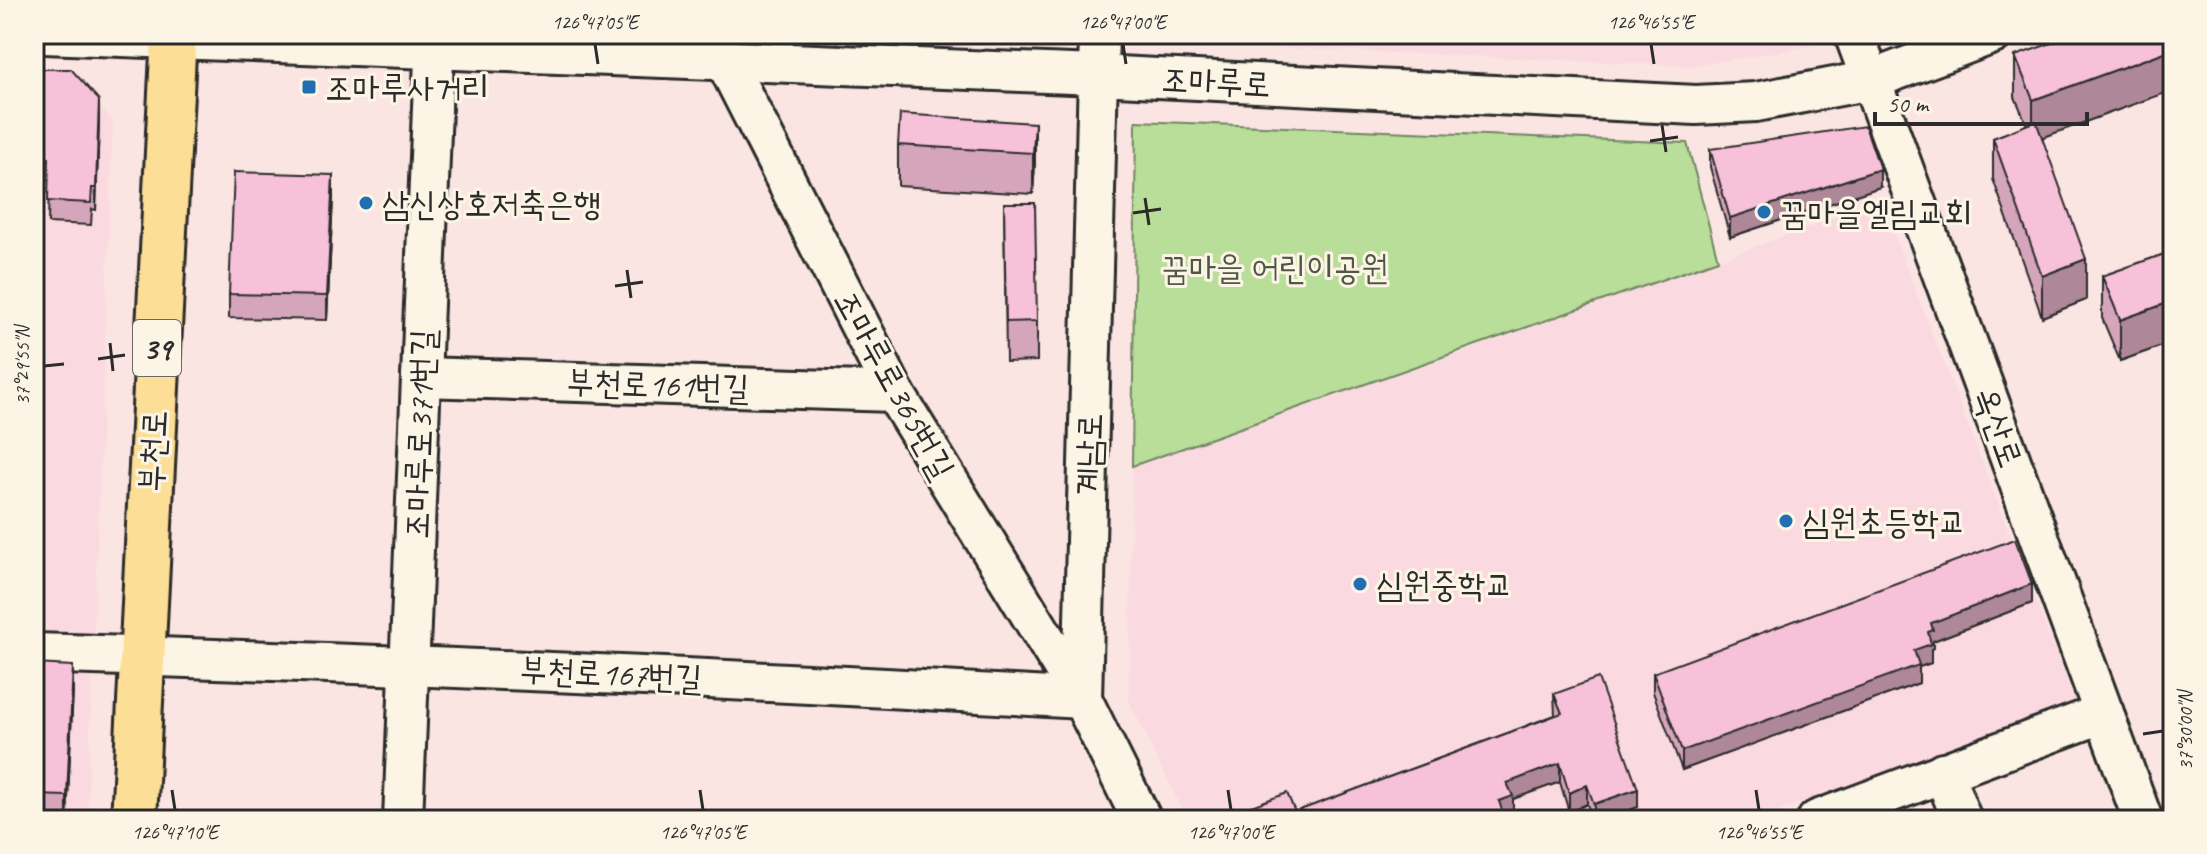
<svg xmlns="http://www.w3.org/2000/svg" width="2207" height="854" font-family="Caveat,'Poor Story',sans-serif">
  <style>
    .built { fill: #fadae0 }
    .green { fill: #b8de9a; stroke: #728462; stroke-width: 2 }
    .lines { fill: none; stroke-linecap: round; stroke-linejoin: round }
    .minor-casing { stroke: #2b2b2b; stroke-width: 44 }
    .major-casing { stroke: #2b2b2b; stroke-width: 50 }
    .minor { stroke: #fcf5e5; stroke-width: 38 }
    .major { stroke: #fcde96; stroke-width: 44 }
    .wall { fill: #d5a6bb; stroke: #2b2b2b; stroke-width: 2 }
    .shaded-wall { fill: #ae8799; stroke: #2b2b2b; stroke-width: 2 }
    .building { fill: #f8c1da; stroke: #2b2b2b; stroke-width: 2 }
    .ticks { fill: none; stroke: #2b2b2b; stroke-width: 3 }
    .poi-dot { fill: #1f6fb2; stroke: #fcf5e5; stroke-width: 3 }
    .labels { text-anchor: middle; stroke-width: 6; stroke-linejoin: round; paint-order: stroke }
    .shield { fill: #fcf5e5; stroke: #6a6863; stroke-width: 2 }
    .shield-label { font-size: 32px; font-weight: bold; fill: #2b2b2b }
    .street-label { font-size: 34px; fill: #2b2b2b; stroke: #fcf5e5 }
    .poi-label { font-size: 34px; fill: #2b2b2b; stroke: #fcf5e5; text-anchor: start }
    .park-label { font-size: 34px; fill: #4e5847; stroke: #fcf5e5 }
    .neatline { fill: none; stroke: #2b2b2b; stroke-width: 3 }
    .ticks-label { font-size: 20px; text-anchor: middle; fill: #2b2b2b }
  </style>
  <rect width="100%" height="100%" fill="#fbe5e2"/>
  <filter id="ink" filterUnits="userSpaceOnUse"><feTurbulence type="fractalNoise" baseFrequency=".0125" numOctaves="2"/><feDisplacementMap in="SourceGraphic" scale="16" xChannelSelector="R" yChannelSelector="G"/><feConvolveMatrix kernelMatrix="1 2 1 2 8 2 1 2 1" color-interpolation-filters="sRGB"/></filter>
  <g filter="url(#ink)">
    <g class="built">
      <polygon points="1117,34 1819,34 1822,44 1695,66 1117,41"/>
      <polygon points="34,71 72,72 113,122 87,820 34,820"/>
      <polygon points="1881,201 2075,702 1754,820 1187,820 1129,701 1132,466 1500,339"/>
    </g>
    <polygon class="green" points="1136,121 1687,143 1718,260 1132,466"/>
    <g class="lines">
      <g class="minor-casing">
        <g id="minor">
          <polyline points="44,34 1098,75 1696,105 1756,102 1871,80 1993,34"/>
          <polyline points="1854,34 2143,820"/>
          <polyline points="715,41 894,392 1082,699 1142,820"/>
          <polyline points="421,377 894,392"/>
          <path d="M34,653C384,664 732,678 1082,699"/>
          <polyline points="1082,699 1099,34"/>
          <polyline points="1943,772 1962,820"/>
          <polyline points="403,820 435,34"/>
          <polyline points="1817,820 2104,713"/>
        </g>
      </g>
      <g class="major-casing">
        <polyline id="major" points="134,820 174,34"/>
      </g>
      <use href="#minor" class="minor"/>
      <use href="#major" class="major"/>
    </g>
    <g class="wall">
      <polygon points="1189,34 1247,34 1247,37"/>
      <polygon points="2173,34 2173,90 2042,137 2086,300 2042,317 1993,179 1993,138 2027,125 2015,97 2015,56"/>
      <polygon points="34,69 99,121 96,210 92,209 91,225 48,223 49,180 34,180"/>
      <polygon points="1035,123 1035,163 1033,194 898,186 898,145"/>
      <polygon points="1710,149 1880,187 1730,237 1710,167"/>
      <polygon points="333,198 327,320 229,318 229,294"/>
      <polygon points="1004,203 1037,321 1037,361 1006,362"/>
      <polygon points="2173,251 2173,342 2120,361 2102,318 2102,276"/>
      <polygon points="2032,603 1933,641 1933,648 1931,649 1931,663 1919,667 1919,683 1682,770 1653,692 1653,673"/>
      <polygon points="34,664 73,689 67,819 34,818"/>
      <polygon points="1554,694 1638,807 1601,820 1593,820 1587,804 1569,812 1560,782 1513,799 1513,815 1504,818 1505,820 1243,820 1243,809 1295,812 1555,715"/>
    </g>
    <g class="shaded-wall">
      <polygon points="2173,49 2173,90 2033,141 2033,100"/>
      <polygon points="99,100 99,121 96,210 96,188"/>
      <polygon points="1035,123 1035,163 1033,194 1033,153"/>
      <polygon points="1880,169 1880,187 1730,237 1730,218"/>
      <polygon points="333,175 333,198 327,320 327,296"/>
      <polygon points="2086,259 2086,300 2042,317 2042,276"/>
      <polygon points="2173,301 2173,342 2120,361 2120,320"/>
      <polygon points="2032,584 2032,603 1933,641 1933,648 1931,649 1931,663 1919,667 1919,683 1682,770 1682,751 1914,650 1928,632 1931,623"/>
      <polygon points="73,666 73,689 67,819 67,796"/>
      <polygon points="1560,763 1560,782 1513,799 1513,815 1499,820 1499,801 1507,783"/>
      <polygon points="1587,785 1587,804 1569,812 1569,793"/>
      <polygon points="1638,789 1638,807 1601,820 1594,820 1594,804"/>
    </g>
    <g class="building">
      <polygon points="2077,34 2173,34 2173,49 2033,100 2015,56"/>
      <polygon points="34,69 71,69 99,100 96,188 92,188 91,203 48,201 49,158 34,158"/>
      <polygon points="900,114 1035,123 1033,153 898,145"/>
      <polygon points="2036,121 2086,259 2042,276 1993,138"/>
      <polygon points="1865,126 1880,169 1730,218 1710,149"/>
      <polygon points="234,172 333,175 327,296 229,294"/>
      <polygon points="1004,203 1035,203 1037,321 1006,322"/>
      <polygon points="2173,251 2173,301 2120,320 2102,276"/>
      <polygon points="2015,539 2032,584 1931,623 1933,630 1928,632 1931,644 1914,650 1919,665 1682,751 1653,673"/>
      <polygon points="34,664 73,666 67,796 34,795"/>
      <polygon points="1598,678 1638,789 1594,804 1587,785 1569,793 1560,763 1507,783 1513,796 1499,801 1505,820 1248,820 1243,809 1287,793 1295,812 1562,713 1554,694"/>
    </g>
  </g>
  <path class="ticks" d="M595,44L598,64M1123,44L1126,64M1651,44L1654,64M1662,125L1666,152M1650,141L1678,137M1145,198L1149,225M1133,213L1161,209M627,270L631,298M615,286L643,282M110,343L113,371M98,359L125,355M44,366L64,364M2143,734L2163,731M172,790L175,810M700,790L703,810M1228,790L1231,810M1756,790L1759,810"/>
  <g class="poi-dot">
    <rect x="301" y="79" width="16" height="16" rx="4"/>
    <circle cx="366" cy="203" r="8"/>
    <circle cx="1764" cy="212" r="8"/>
    <circle cx="1786" cy="521" r="8"/>
    <circle cx="1360" cy="584" r="8"/>
  </g>
  <g class="labels">
    <rect class="shield" x="133" y="320" width="48" height="56" rx="6"/>
    <g class="shield-label">
      <text x="157" y="359">39</text>
    </g>
    <g class="street-label">
      <text transform="translate(1216 81) rotate(3)" y="12">조마루로</text>
      <text transform="translate(658 384) rotate(2)" y="12">부천로161번길</text>
      <text transform="translate(895 384) rotate(61)" y="12">조마루로365번길</text>
      <text transform="translate(1999 427) rotate(70)" y="12">옥산로</text>
      <text transform="translate(419 434) rotate(-88)" y="12">조마루로371번길</text>
      <text transform="translate(152 451) rotate(-87)" y="12">부천로</text>
      <text transform="translate(1088 454) rotate(-88)" y="12">계남로</text>
      <text transform="translate(611 673) rotate(3)" y="12">부천로167번길</text>
    </g>
    <g class="poi-label">
      <text x="325" y="99">조마루사거리</text>
      <text x="382" y="215">삼신상호저축은행</text>
      <text x="1780" y="224">꿈마을엘림교회</text>
      <text x="1802" y="533">심원초등학교</text>
      <text x="1376" y="596">심원중학교</text>
    </g>
    <g class="park-label">
      <text x="1275" y="279">꿈마을 어린이공원</text>
    </g>
  </g>
  <rect width="2207" height="854" fill="none" stroke="#fcf5e5" stroke-width="88"/>
  <path d="M1875 112v12h212v-12" fill="none" stroke="#2b2b2b" stroke-width="4"/>
  <text x="1887" y="112" font-size="24" fill="#2b2b2b" stroke="#fcf5e5" stroke-width="6" paint-order="stroke">50 m</text>
  <rect x="44" y="44" width="2119" height="766" class="neatline"/>
  <g class="ticks-label">
    <text x="595" y="29">126°47'05"E</text>
    <text x="1123" y="29">126°47'00"E</text>
    <text x="1651" y="29">126°46'55"E</text>
    <text transform="translate(22 366) rotate(-90)" y="7">37°29'55"N</text>
    <text transform="translate(2185 731) rotate(-90)" y="7">37°30'00"N</text>
    <text x="175" y="839">126°47'10"E</text>
    <text x="703" y="839">126°47'05"E</text>
    <text x="1231" y="839">126°47'00"E</text>
    <text x="1759" y="839">126°46'55"E</text>
  </g>
</svg>
